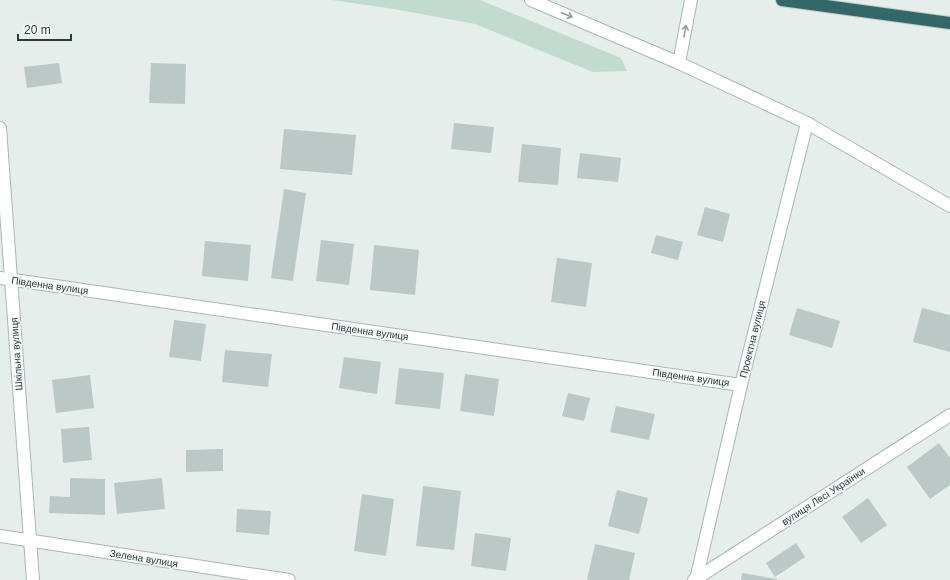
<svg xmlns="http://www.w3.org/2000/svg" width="950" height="580" font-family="Helvetica,sans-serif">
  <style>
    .green { fill: #c1dcce }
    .building { fill: #bbc8c5 }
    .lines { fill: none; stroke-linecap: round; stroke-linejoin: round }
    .minor-casing { stroke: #a9b6b4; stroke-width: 14 }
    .highway-casing { stroke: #c2c9c9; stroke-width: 14 }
    .minor { stroke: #fff; stroke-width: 12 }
    .highway { stroke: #346868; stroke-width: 12 }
    .oneway { stroke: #929e9e }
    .labels { text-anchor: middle; stroke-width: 3; stroke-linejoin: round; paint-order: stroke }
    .street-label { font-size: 10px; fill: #263e3d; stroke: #f6faf9 }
  </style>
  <rect width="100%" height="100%" fill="#e6eeec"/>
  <polygon class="green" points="332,0 480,0 621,58 627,71 593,72 475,24 394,9"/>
  <g class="building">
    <polygon points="59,63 62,83 27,88 24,67"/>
    <polygon points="151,63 186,64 185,104 149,103"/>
    <polygon points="454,123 494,127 491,153 451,149"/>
    <polygon points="284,129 356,135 352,175 280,169"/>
    <polygon points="522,144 561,148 558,185 518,182"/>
    <polygon points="580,153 621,158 618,182 577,178"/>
    <polygon points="284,189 306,193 293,281 271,278"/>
    <polygon points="705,207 730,214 723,242 697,235"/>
    <polygon points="656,235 683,242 678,260 651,253"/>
    <polygon points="321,240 354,244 349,285 316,281"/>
    <polygon points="205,241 251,245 248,281 202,276"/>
    <polygon points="374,245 419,250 415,295 370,290"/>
    <polygon points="557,258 592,263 586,307 551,302"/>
    <polygon points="797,308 840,321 832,348 789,335"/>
    <polygon points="922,308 950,315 950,352 913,342"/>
    <polygon points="174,320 206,324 201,361 169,357"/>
    <polygon points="225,350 272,354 268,387 222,382"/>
    <polygon points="344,357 381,362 377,394 339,388"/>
    <polygon points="399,368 444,373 440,409 395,404"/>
    <polygon points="465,374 499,379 494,416 460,411"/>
    <polygon points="90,375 94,408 56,413 52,380"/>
    <polygon points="568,393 590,398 584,421 562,416"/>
    <polygon points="616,406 655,414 649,440 610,432"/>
    <polygon points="89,427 92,460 63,463 61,429"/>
    <polygon points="939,443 950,458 950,485 930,499 907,467"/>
    <polygon points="223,449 223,471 186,472 186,450"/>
    <polygon points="70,478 105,479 105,515 49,513 50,496 70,497"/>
    <polygon points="162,478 165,509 117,514 114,483"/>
    <polygon points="423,486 461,491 454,550 416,546"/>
    <polygon points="617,490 648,498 639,534 608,526"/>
    <polygon points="362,494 394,499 386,556 354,551"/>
    <polygon points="868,498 887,525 861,543 842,517"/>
    <polygon points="237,509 271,511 269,535 236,532"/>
    <polygon points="475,533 511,538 506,571 471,566"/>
    <polygon points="796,543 805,557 775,577 766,563"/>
    <polygon points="595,544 635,553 629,580 587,580"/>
    <polygon points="742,573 777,579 777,580 741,580"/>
  </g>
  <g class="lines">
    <g class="minor-casing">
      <g id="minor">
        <polyline points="531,0 679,63 807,123 950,206"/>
        <polyline points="679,63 691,0"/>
        <polyline points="0,128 33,580"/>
        <polyline points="0,278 741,385"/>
        <polyline points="0,536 289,580"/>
        <polyline points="694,580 950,415"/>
        <polyline points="696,580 741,385 807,123"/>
      </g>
    </g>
    <g class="highway-casing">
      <polyline id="highway" points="782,0 950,23"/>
    </g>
    <use href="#minor" class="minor"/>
    <use href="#highway" class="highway"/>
  </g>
  <defs><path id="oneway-shaft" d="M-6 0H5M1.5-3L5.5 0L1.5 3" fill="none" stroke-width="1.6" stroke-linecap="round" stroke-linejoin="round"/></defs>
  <g class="oneway">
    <use href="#oneway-shaft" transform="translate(567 15) rotate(23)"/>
    <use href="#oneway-shaft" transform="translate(685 31) rotate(-80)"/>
  </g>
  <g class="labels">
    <g class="street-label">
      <text transform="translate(50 285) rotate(8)" y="4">Південна вулиця</text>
      <text transform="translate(370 331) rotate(8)" y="4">Південна вулиця</text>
      <text transform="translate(752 339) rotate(-76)" y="4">Проектна вулиця</text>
      <text transform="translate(16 354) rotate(-94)" y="4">Шкільна вулиця</text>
      <text transform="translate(691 377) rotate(8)" y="4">Південна вулиця</text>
      <text transform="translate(823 496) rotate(-33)" y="4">вулиця Лесі Українки</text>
      <text transform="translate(144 558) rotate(9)" y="4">Зелена вулиця</text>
    </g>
  </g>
  <path d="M18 34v6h53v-6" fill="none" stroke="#263e3d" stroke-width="2"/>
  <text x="24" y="34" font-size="12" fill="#263e3d" stroke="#f6faf9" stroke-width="3" paint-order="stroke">20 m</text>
</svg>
